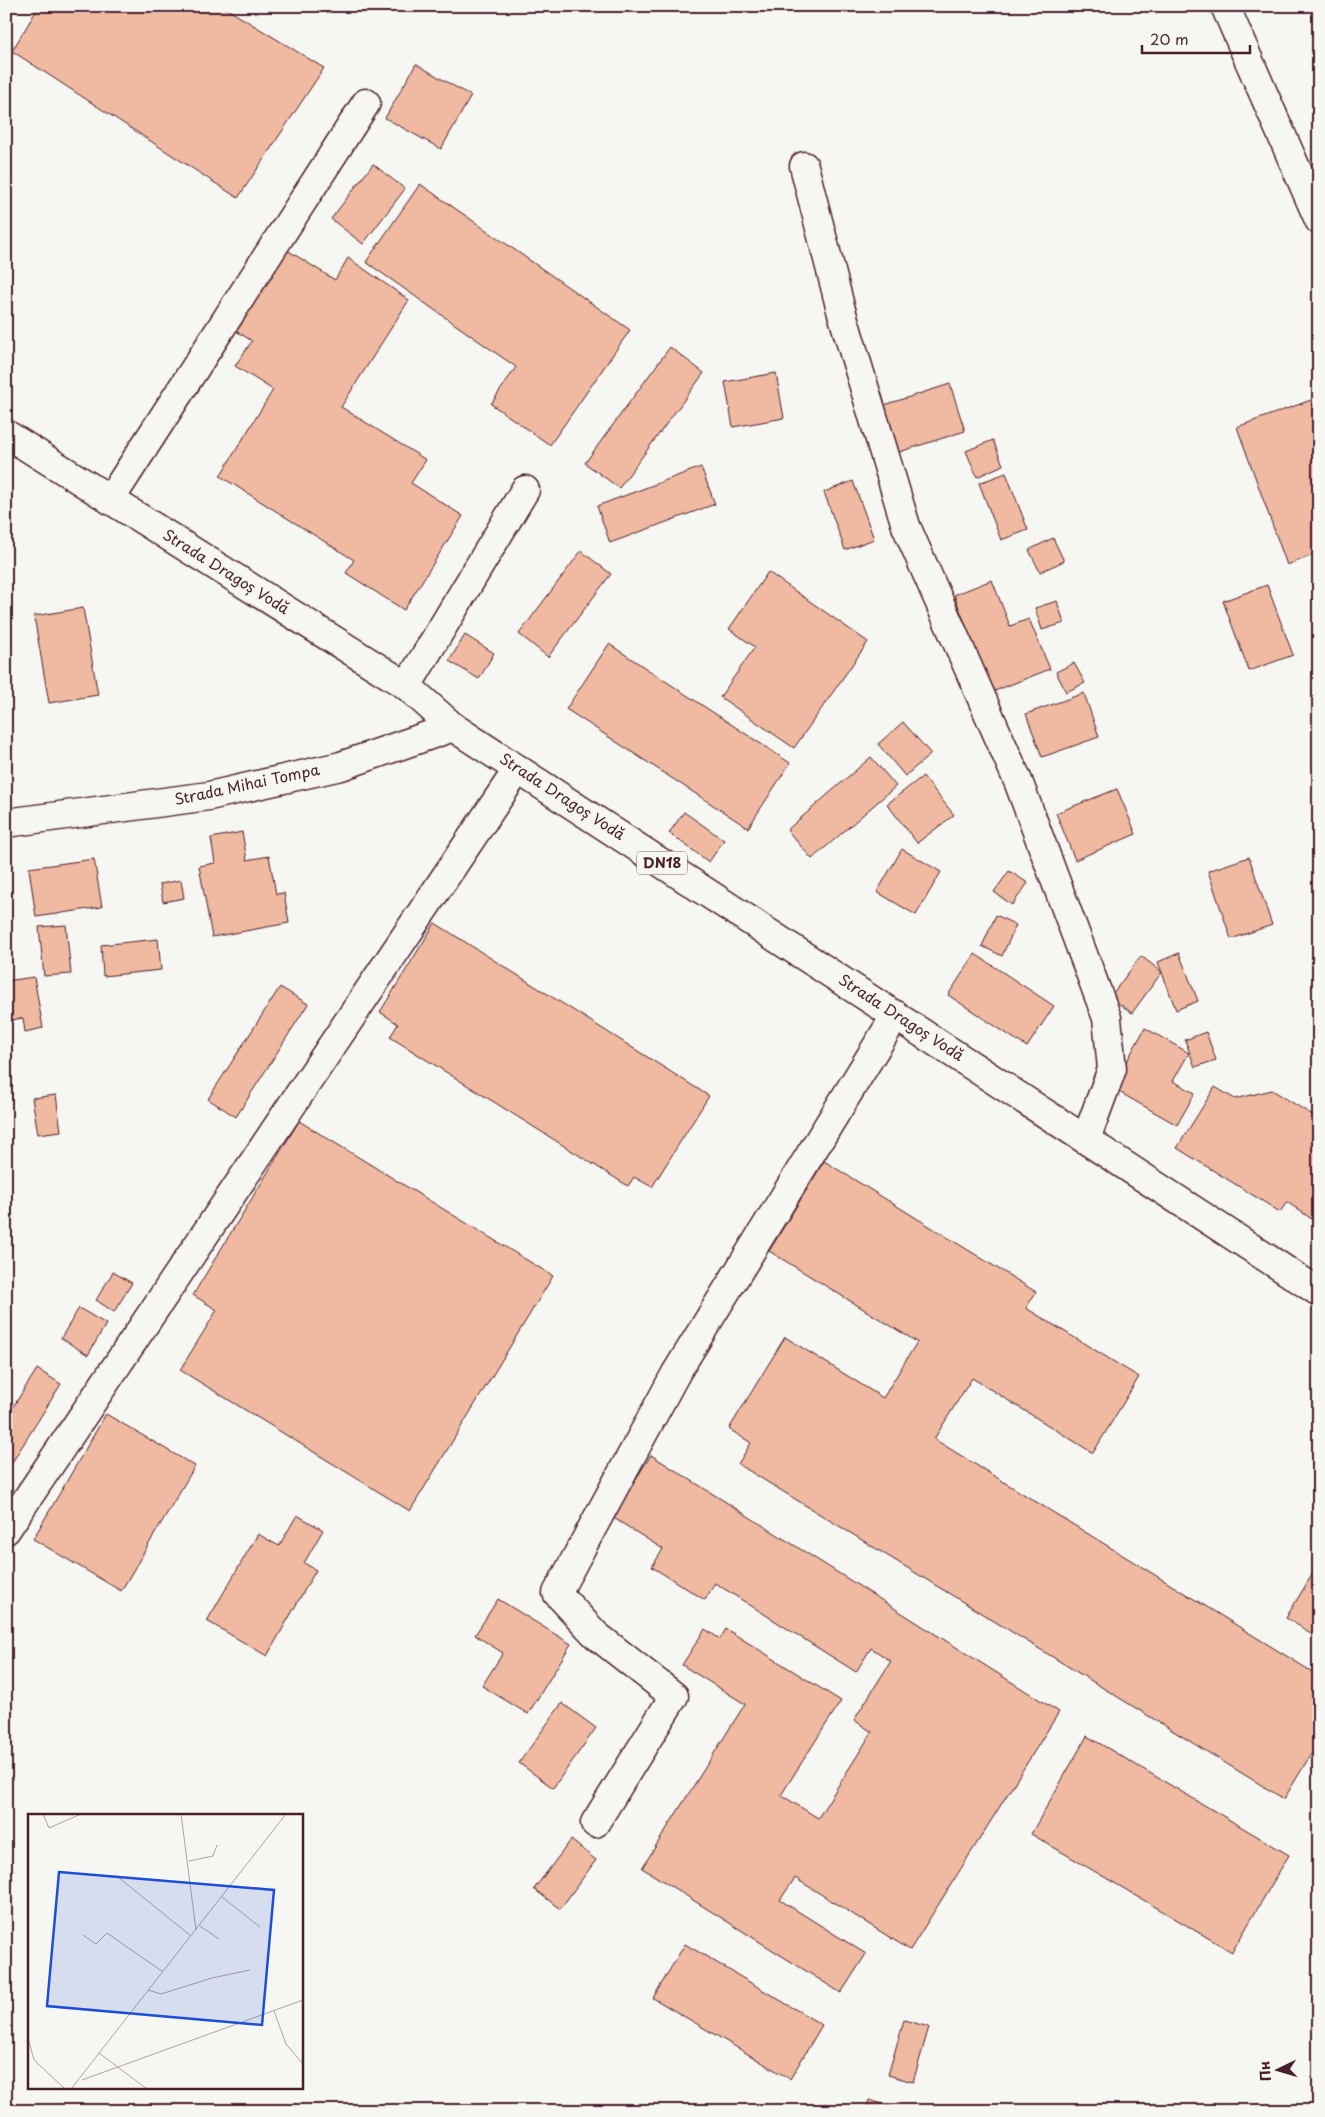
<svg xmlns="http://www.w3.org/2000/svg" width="1325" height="2117" font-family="'Playpen Sans',sans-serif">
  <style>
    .building { fill: #efbaa1; stroke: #4a1f2b }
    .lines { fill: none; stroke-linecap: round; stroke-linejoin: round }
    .minor-casing { stroke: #4a1f2b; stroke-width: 31 }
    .major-casing { stroke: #4a1f2b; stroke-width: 31 }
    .minor { stroke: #f6f6f2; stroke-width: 28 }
    .major { stroke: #f6f6f2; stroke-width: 28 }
    .labels { text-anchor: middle; stroke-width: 5; stroke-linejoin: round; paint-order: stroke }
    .shield { fill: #f6f6f2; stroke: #7e6067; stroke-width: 1 }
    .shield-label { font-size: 14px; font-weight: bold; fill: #4a1f2b }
    .street-label { font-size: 15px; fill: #4a1f2b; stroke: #f6f6f2 }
    .inset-road { fill: none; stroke: #b1a0a2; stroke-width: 1 }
    .view { fill: #1d4ed8; fill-opacity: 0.15; stroke: #1d4ed8; stroke-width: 2.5 }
    .inset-edge { fill: none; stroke: #4a1f2b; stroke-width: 2.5 }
  </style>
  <rect width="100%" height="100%" fill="#f6f6f2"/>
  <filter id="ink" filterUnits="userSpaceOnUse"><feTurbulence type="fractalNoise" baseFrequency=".02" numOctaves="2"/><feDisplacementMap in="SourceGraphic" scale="10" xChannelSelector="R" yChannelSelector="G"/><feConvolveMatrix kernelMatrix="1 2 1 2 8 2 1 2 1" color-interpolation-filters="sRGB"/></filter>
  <g filter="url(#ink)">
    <g class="building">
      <polygon points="39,6 222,6 324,68 238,198 12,51"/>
      <polygon points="416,64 471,96 441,149 385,118"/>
      <polygon points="373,164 405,189 363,244 331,219"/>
      <polygon points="420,184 630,330 550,445 491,404 516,367 366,262"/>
      <polygon points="284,248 335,280 348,258 409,300 341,407 426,460 411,483 463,516 404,610 346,573 354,560 220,476 273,390 235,366 252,341 233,329"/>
      <polygon points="670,347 704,373 619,488 585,463"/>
      <polygon points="776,373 784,418 733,427 725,382"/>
      <polygon points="950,384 965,431 893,454 878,407"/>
      <polygon points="1311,400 1319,422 1319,553 1287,565 1237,427"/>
      <polygon points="993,440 1003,465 977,477 966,451"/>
      <polygon points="701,467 715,504 610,543 597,506"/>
      <polygon points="1006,473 1028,530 1001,540 979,483"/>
      <polygon points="853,481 874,539 845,550 824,492"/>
      <polygon points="1053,538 1064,561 1040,572 1029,550"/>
      <polygon points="581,551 611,574 548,657 519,634"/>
      <polygon points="768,572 868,642 794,748 720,697 755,647 729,629"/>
      <polygon points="992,580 1010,626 1029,619 1050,669 992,692 954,595"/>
      <polygon points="1267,585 1293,655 1249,671 1223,601"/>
      <polygon points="1057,601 1064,623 1042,630 1035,608"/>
      <polygon points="83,608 98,695 49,703 34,616"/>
      <polygon points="465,635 494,653 479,679 449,661"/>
      <polygon points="609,644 790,763 748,828 566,709"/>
      <polygon points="1074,663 1085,683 1066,692 1056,672"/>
      <polygon points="1084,693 1099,737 1042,757 1026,714"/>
      <polygon points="903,722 931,754 905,776 878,744"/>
      <polygon points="871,757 896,786 812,859 787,830"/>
      <polygon points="923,776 954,815 917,843 887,804"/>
      <polygon points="1117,789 1136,834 1075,860 1056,813"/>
      <polygon points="684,812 724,840 709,862 669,833"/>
      <polygon points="242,832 247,860 269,856 276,894 284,893 289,923 212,937 199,866 215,863 211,838"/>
      <polygon points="902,849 941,872 916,915 877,892"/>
      <polygon points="1249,857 1272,925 1231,939 1208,871"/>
      <polygon points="94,859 102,907 36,917 29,868"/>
      <polygon points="1009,871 1028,883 1012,905 994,892"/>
      <polygon points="181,880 184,898 163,902 160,884"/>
      <polygon points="996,915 1016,925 1002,956 982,946"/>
      <polygon points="435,923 709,1096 652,1187 634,1177 628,1186 390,1037 398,1024 380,1012"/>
      <polygon points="66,925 71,974 44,976 39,927"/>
      <polygon points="158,939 161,970 103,976 101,945"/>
      <polygon points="1179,953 1198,1001 1176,1010 1158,962"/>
      <polygon points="975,954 1054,1006 1027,1047 948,995"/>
      <polygon points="1141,956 1162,972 1132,1013 1110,997"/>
      <polygon points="34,977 43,1028 25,1032 23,1018 6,1021 6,981"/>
      <polygon points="280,987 308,1004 236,1117 208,1099"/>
      <polygon points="1145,1028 1189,1053 1173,1081 1195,1093 1177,1125 1112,1088"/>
      <polygon points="1206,1032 1216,1060 1195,1067 1185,1040"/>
      <polygon points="1215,1087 1235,1099 1272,1090 1319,1119 1319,1224 1287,1202 1280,1212 1177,1148"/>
      <polygon points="56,1095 61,1131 38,1134 32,1098"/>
      <polygon points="299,1121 553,1276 410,1511 180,1370 217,1310 193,1295"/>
      <polygon points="824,1161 1036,1292 1026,1308 1139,1377 1093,1453 972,1378 934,1439 1319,1676 1319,1741 1284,1799 738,1464 751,1443 729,1429 785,1337 883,1398 917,1342 769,1251"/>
      <polygon points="113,1272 132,1283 114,1312 96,1300"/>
      <polygon points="79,1308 106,1324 88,1355 61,1338"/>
      <polygon points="37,1369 61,1384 6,1472 6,1418"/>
      <polygon points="106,1414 195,1466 121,1591 33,1539"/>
      <polygon points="651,1455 1059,1712 910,1950 795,1878 780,1900 866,1954 841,1993 642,1868 745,1704 682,1665 705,1629 720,1639 726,1629 841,1701 781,1795 818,1818 872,1732 854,1720 891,1661 871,1648 856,1672 715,1583 705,1600 652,1567 663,1549 612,1517"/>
      <polygon points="297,1515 323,1530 304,1563 316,1570 267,1656 207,1621 258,1534 279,1546"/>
      <polygon points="1319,1563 1319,1638 1286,1618"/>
      <polygon points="498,1599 571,1644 528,1714 482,1686 503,1653 475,1635"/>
      <polygon points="562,1703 596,1728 553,1788 519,1763"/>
      <polygon points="1087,1736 1289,1855 1232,1952 1031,1834"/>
      <polygon points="571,1840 596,1860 560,1909 534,1889"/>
      <polygon points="685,1944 822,2025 790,2079 653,1998"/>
      <polygon points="904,2020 929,2027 913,2082 888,2075"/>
      <polygon points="869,2100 901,2109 901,2111 866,2111"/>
    </g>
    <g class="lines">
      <g class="minor-casing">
        <g id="minor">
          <polyline points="1225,6 1319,220"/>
          <polyline points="804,166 841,310 906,526 1018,781 1107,1018 1112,1069 1086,1139"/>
          <polyline points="110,500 366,103"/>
          <polyline points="407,686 525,490"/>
          <polyline points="6,823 209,796 341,766 453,727"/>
          <polyline points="6,1530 518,769"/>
          <polyline points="595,1823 674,1696 596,1635 557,1593 676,1373 896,1015"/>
        </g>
      </g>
      <g class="major-casing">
        <polyline id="major" points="6,434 407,686 453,727 1319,1292"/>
      </g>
      <use href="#minor" class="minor"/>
      <use href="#major" class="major"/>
    </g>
  </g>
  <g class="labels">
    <rect class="shield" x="637" y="851.5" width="50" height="23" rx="4"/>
    <g class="shield-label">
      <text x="662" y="868">DN18</text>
    </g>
    <g class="street-label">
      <text transform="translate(226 572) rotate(32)" y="5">Strada Dragoș Vodă</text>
      <text transform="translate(247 785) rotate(-12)" y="5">Strada Mihai Tompa</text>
      <text transform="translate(562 797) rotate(33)" y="5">Strada Dragoș Vodă</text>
      <text transform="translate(901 1018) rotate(33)" y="5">Strada Dragoș Vodă</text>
    </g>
  </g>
  <g transform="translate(28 1814)">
    <rect width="275" height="275" fill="#f6f6f2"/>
    <path class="inset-road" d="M15,0L21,14L53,0M153,0L168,116M161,47L185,42L189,31M90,63L163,122M194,83L232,113M172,112L191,125M55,121L68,130L79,119L135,158M120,176L133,180L184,164L222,156M246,197L258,230L275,250M0,224L6,246L37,275M71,239L119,275M54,266L275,186M43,275L258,0"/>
    <path class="view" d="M31,58L246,76L234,211L19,192Z"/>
    <rect width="275" height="275" class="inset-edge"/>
  </g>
  <rect width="1325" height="2117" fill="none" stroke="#f6f6f2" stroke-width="25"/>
  <rect x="12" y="12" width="1300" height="2092" fill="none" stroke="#4a1f2b" stroke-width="2" filter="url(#ink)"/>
  <g transform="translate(1278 2070) rotate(265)" stroke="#f6f6f2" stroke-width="4" paint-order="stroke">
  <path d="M0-4L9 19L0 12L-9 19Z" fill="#4a1f2b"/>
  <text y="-8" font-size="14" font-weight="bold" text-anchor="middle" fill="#4a1f2b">Пн</text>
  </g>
  <path d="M1142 45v8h108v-8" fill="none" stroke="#4a1f2b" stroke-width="2.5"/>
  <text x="1150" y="45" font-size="15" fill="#4a1f2b" stroke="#f6f6f2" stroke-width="4" paint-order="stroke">20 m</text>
</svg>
